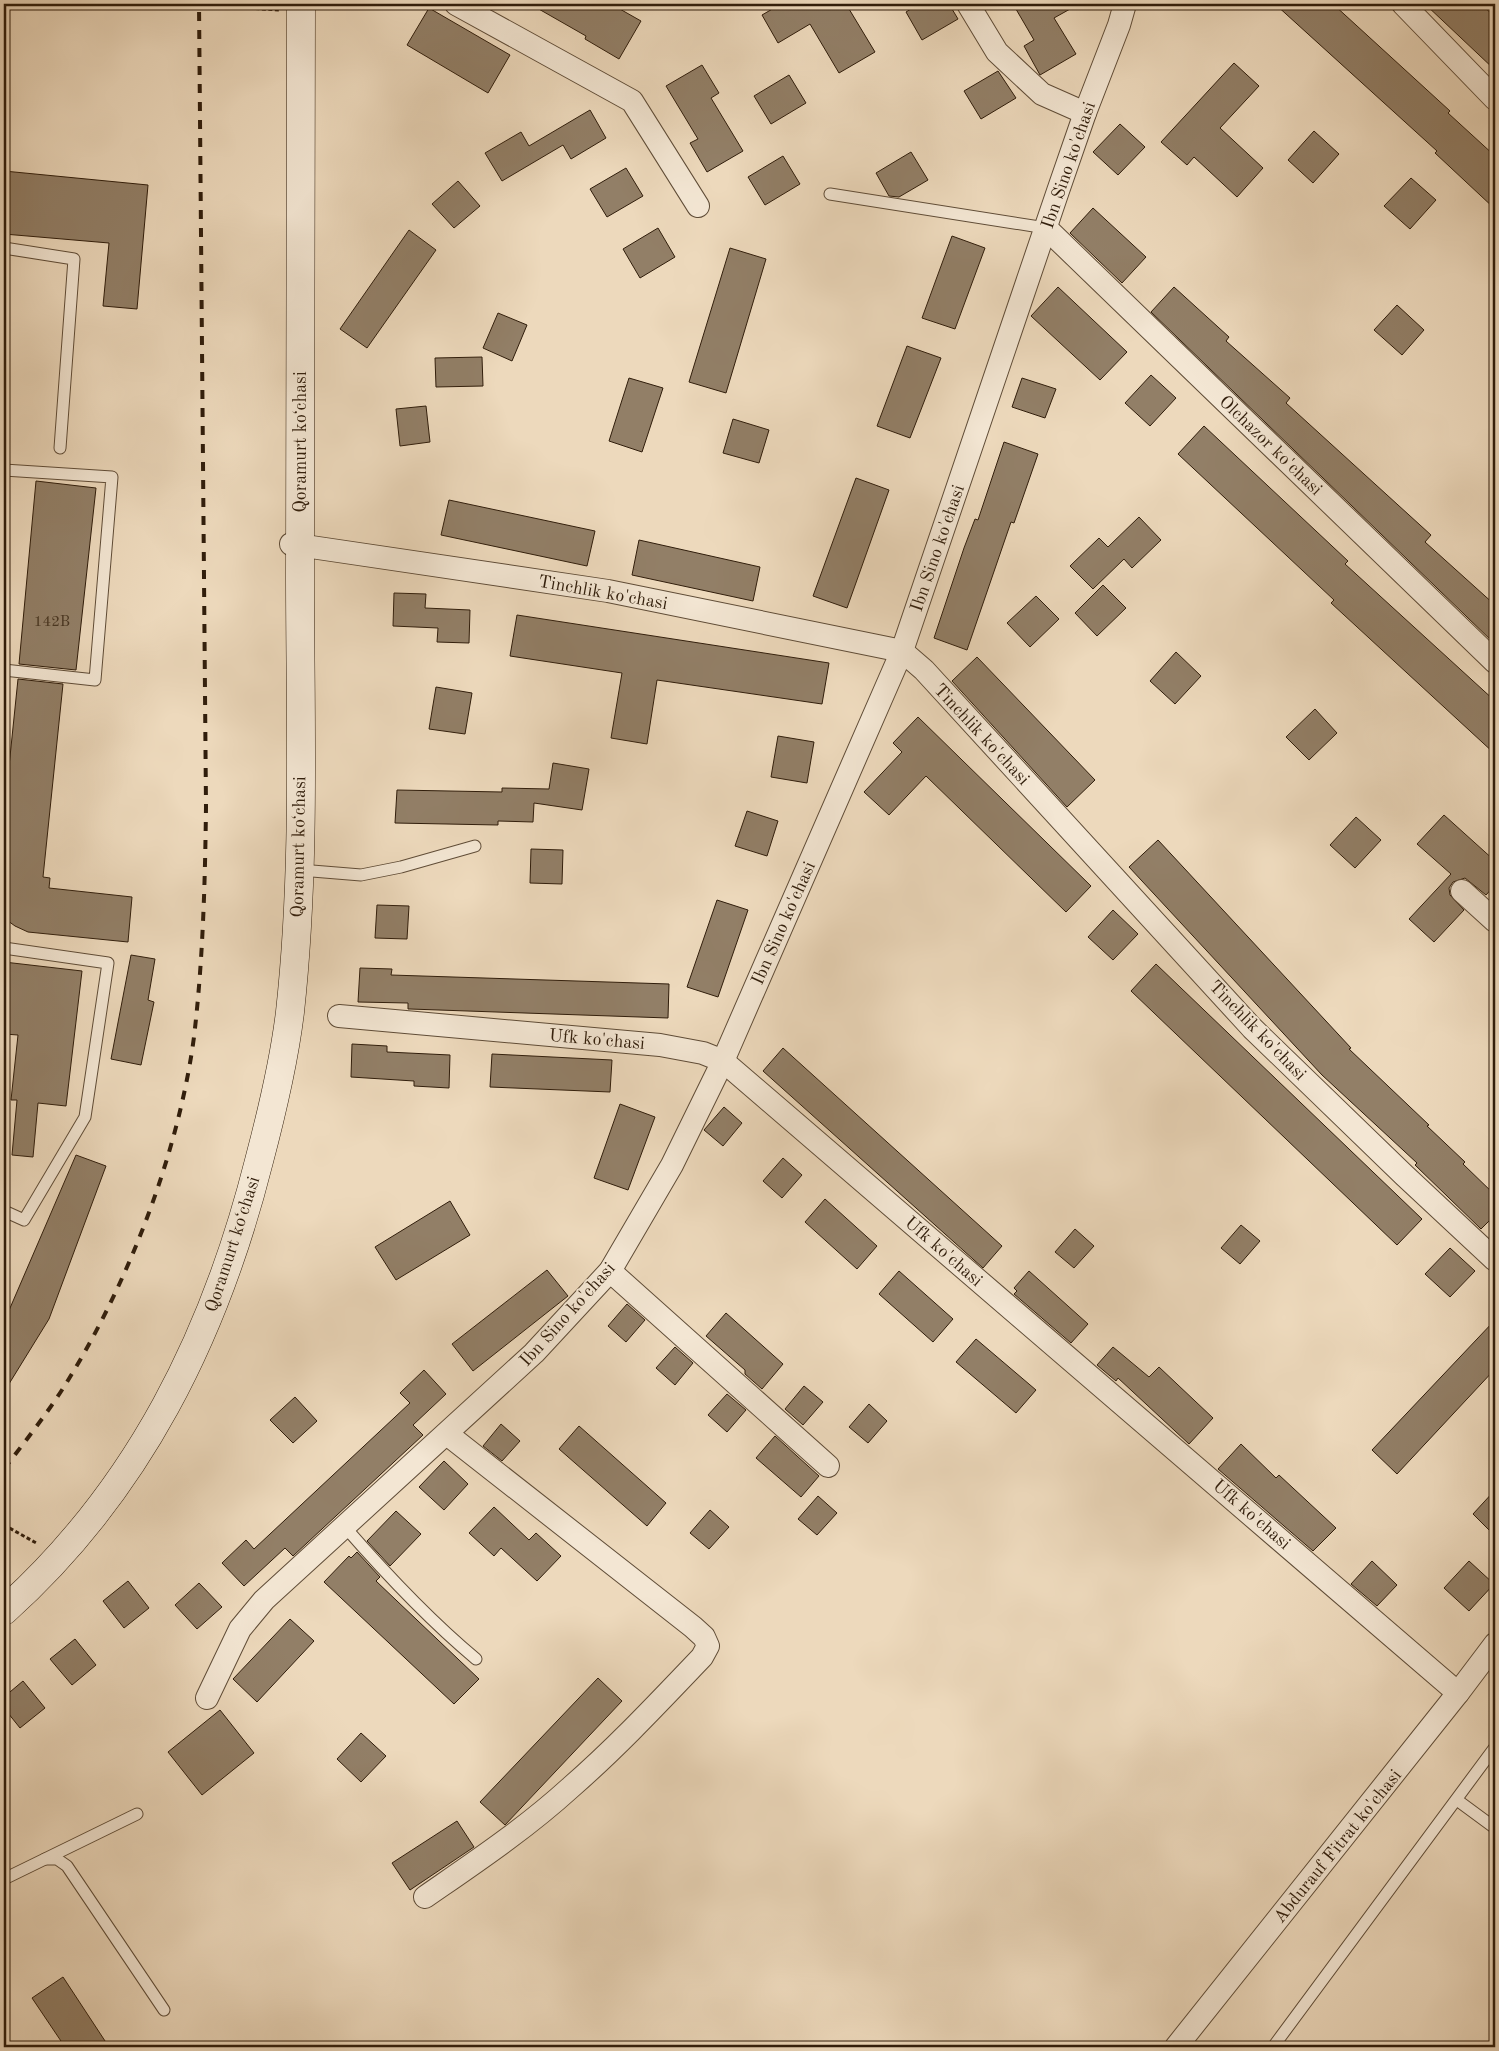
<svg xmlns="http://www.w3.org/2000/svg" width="1499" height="2051" font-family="'Old Standard TT',serif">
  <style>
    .building { fill: #927f67; stroke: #301d0b }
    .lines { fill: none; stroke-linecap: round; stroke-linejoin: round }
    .service-casing { stroke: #5f4c37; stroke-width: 13 }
    .minor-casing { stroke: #5f4c37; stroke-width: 24 }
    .secondary-casing { stroke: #301d0b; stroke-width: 29 }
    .path { stroke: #301d0b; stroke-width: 3; stroke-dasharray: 4 2.5; stroke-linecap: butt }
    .service { stroke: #f3e6d3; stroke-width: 11 }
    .minor { stroke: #f3e6d3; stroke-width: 22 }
    .secondary { stroke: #f3e6d3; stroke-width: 28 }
    .rail { stroke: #301d0b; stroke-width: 4; stroke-dasharray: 9 9; stroke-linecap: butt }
    .labels { text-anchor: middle; stroke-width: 4; stroke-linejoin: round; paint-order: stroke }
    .number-label { font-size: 15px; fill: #483622 }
    .street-label { font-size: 18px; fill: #301d0b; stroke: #f3e6d3 }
  </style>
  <rect width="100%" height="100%" fill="#edd9bc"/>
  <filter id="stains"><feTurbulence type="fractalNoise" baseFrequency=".004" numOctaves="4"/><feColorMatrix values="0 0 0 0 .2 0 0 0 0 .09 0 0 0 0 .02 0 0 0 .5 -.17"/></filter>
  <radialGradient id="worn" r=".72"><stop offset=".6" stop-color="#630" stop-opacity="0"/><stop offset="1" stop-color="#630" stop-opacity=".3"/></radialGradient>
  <g class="building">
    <polygon points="530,4 611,4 641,21 619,59 585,39 586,36"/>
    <polygon points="781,4 846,4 875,52 839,73 810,24 778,43 762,15"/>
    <polygon points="919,4 949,4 958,19 922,40 906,12"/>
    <polygon points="1013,4 1079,4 1054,18 1076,54 1040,75 1024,46 1034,40"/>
    <polygon points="1275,4 1333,4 1450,111 1448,113 1495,156 1495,209 1435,153 1437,151"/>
    <polygon points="1425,4 1481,4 1495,17 1495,70"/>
    <polygon points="429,8 510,55 488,93 407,45"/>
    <polygon points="1234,63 1259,86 1220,128 1263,168 1237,197 1194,157 1187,165 1161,142"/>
    <polygon points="702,65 719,93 711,98 743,151 707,172 690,143 698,139 666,86"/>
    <polygon points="998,71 1016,98 981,119 964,91"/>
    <polygon points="789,75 806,103 771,124 754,96"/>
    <polygon points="590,110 606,138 571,159 563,145 502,181 485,153 521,132 529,146"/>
    <polygon points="1120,124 1145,147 1118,175 1093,152"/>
    <polygon points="1314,131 1339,154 1313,183 1288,160"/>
    <polygon points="911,152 928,180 899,197 889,196 876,173"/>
    <polygon points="783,156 800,184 765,205 748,177"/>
    <polygon points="626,168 643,196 607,217 590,189"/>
    <polygon points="4,171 148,185 137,309 103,306 109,243 4,234"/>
    <polygon points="1411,178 1436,200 1410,229 1384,206"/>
    <polygon points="458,181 480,206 454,228 432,204"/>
    <polygon points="1093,208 1146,257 1122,283 1070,233"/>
    <polygon points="658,228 675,257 640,278 623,249"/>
    <polygon points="409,230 436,250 367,348 340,329"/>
    <polygon points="952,236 985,248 955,329 922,318"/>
    <polygon points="730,248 766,259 726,393 689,382"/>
    <polygon points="1058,287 1127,352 1100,380 1031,316"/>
    <polygon points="1174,287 1229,337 1226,341 1290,398 1286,403 1431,535 1425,542 1495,605 1495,644 1151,312"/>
    <polygon points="1397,305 1424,330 1402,355 1374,330"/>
    <polygon points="498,313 527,325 512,361 483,348"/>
    <polygon points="907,346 941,358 910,438 877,426"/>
    <polygon points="482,357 483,386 436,387 435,358"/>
    <polygon points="1151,375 1176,398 1150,426 1125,403"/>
    <polygon points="629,378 663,388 642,452 609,441"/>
    <polygon points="1022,378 1056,389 1045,418 1012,407"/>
    <polygon points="426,406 430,442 400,446 396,409"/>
    <polygon points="733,419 769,430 759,463 723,453"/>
    <polygon points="1204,426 1348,561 1345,564 1495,701 1495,754 1331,603 1334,600 1178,454"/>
    <polygon points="1004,442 1038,454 1014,523 1011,522 967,650 934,638 964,548 975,519 978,520"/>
    <polygon points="856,478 889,490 847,608 813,596"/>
    <polygon points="36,481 96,488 76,670 19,664"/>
    <polygon points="449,500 595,531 587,566 441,535"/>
    <polygon points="1139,517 1161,540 1132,568 1124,559 1093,589 1070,566 1099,538 1108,547"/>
    <polygon points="639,540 760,567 753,601 632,575"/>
    <polygon points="1103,585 1126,608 1097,636 1075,613"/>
    <polygon points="394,593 426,594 425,608 470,610 469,643 437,642 438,628 393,626"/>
    <polygon points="1036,596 1059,619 1030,647 1007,623"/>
    <polygon points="517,615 829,663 822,704 657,680 647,744 611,738 622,673 510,656"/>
    <polygon points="1176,652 1201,676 1175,704 1150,681"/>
    <polygon points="977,657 1095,780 1067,807 952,681"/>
    <polygon points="18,679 63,684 43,877 50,878 49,888 132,897 128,942 28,932 15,926 4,918 4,815"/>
    <polygon points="436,687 472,693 465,734 429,729"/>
    <polygon points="1315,709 1337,733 1309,760 1286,737"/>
    <polygon points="918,717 1091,886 1066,912 926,776 889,815 864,792 902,752 893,743"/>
    <polygon points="778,736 814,742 807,783 771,777"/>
    <polygon points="553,763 589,769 582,810 534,803 533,822 498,821 498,825 395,823 397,790 502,792 502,788 549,789"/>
    <polygon points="747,811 778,821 767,856 735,846"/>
    <polygon points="1444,815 1495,861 1495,885 1486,895 1465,878 1453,882 1449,888 1450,895 1464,910 1434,942 1409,919 1451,874 1417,844"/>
    <polygon points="1356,817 1381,840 1355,868 1330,845"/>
    <polygon points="1158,840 1351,1048 1349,1049 1429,1125 1427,1126 1465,1162 1463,1164 1495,1195 1495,1215 1481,1229 1415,1165 1417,1163 1322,1075 1129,867"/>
    <polygon points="531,849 563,850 562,884 530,883"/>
    <polygon points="717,900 748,910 718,997 687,987"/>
    <polygon points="377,905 409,906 407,939 375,938"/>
    <polygon points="1113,910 1138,934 1113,960 1088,937"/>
    <polygon points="131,955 155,959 148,1000 154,1002 141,1065 111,1059"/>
    <polygon points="4,962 82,971 66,1106 38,1103 33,1157 12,1155 17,1100 11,1100 18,1035 4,1034"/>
    <polygon points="1156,964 1422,1219 1397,1245 1131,991"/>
    <polygon points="360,968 392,969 391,975 669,984 668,1018 410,1009 408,1009 408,1003 358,1002"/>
    <polygon points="352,1044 387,1046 387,1052 450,1055 449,1088 414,1086 414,1081 351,1077"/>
    <polygon points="783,1048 1002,1246 983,1268 763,1071"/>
    <polygon points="492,1054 612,1060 610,1092 490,1087"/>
    <polygon points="620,1104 655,1117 628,1190 594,1178"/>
    <polygon points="724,1107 742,1123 723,1146 704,1130"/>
    <polygon points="76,1155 106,1166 49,1319 4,1392 4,1322"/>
    <polygon points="783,1158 802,1175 782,1198 763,1181"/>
    <polygon points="825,1199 877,1246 857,1269 805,1222"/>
    <polygon points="450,1201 470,1235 396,1280 375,1247"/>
    <polygon points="1241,1225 1260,1241 1240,1264 1221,1248"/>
    <polygon points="1075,1229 1094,1246 1074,1268 1055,1252"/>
    <polygon points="1450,1248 1475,1271 1450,1297 1425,1274"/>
    <polygon points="547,1270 568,1296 473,1371 452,1344"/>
    <polygon points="899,1271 953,1319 933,1342 879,1294"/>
    <polygon points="1029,1271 1088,1324 1071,1343 1014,1294 1017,1291 1014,1288"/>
    <polygon points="627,1304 645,1320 626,1342 608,1326"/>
    <polygon points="726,1313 783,1364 762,1389 745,1374 745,1370 706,1336"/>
    <polygon points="1495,1320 1495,1369 1397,1474 1372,1450"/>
    <polygon points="976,1339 1036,1390 1016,1413 956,1362"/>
    <polygon points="675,1347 693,1363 675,1385 656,1368"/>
    <polygon points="1113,1347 1149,1377 1159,1367 1213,1418 1189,1444 1118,1378 1116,1381 1097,1365"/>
    <polygon points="424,1370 446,1394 413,1425 423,1435 293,1556 285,1548 244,1586 222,1563 246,1540 254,1549 410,1403 400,1393"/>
    <polygon points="804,1386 823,1402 803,1425 785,1409"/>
    <polygon points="727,1394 746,1410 727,1432 708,1415"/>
    <polygon points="295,1397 317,1421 293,1443 270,1420"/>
    <polygon points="869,1404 887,1421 868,1443 849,1427"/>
    <polygon points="501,1424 520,1441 502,1461 483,1446"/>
    <polygon points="579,1426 666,1503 647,1526 559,1449"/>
    <polygon points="775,1436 819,1476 801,1497 756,1458"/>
    <polygon points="1241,1444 1276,1478 1279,1475 1336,1528 1313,1551 1218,1469"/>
    <polygon points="444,1461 468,1484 444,1510 419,1487"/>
    <polygon points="1495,1490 1495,1536 1473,1514"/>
    <polygon points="818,1496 837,1513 817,1535 798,1519"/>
    <polygon points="494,1507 529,1540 536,1533 561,1556 537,1581 501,1548 494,1556 469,1533"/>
    <polygon points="710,1510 729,1527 709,1549 690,1533"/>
    <polygon points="396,1511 421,1534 390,1566 367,1541"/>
    <polygon points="357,1552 380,1577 376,1581 479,1679 454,1704 324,1582 349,1556 351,1558"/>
    <polygon points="1372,1561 1397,1585 1377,1606 1351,1584"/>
    <polygon points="1469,1561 1494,1584 1469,1611 1444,1588"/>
    <polygon points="128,1581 149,1608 124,1628 103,1601"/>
    <polygon points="199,1583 222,1607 197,1629 175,1605"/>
    <polygon points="290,1619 314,1641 257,1702 233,1679"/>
    <polygon points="75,1639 96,1665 72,1685 50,1659"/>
    <polygon points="598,1678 622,1701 505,1825 480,1802"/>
    <polygon points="23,1681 45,1708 20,1728 4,1708 4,1697"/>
    <polygon points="220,1710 254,1753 202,1795 168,1752"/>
    <polygon points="361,1733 386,1756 361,1782 337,1759"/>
    <polygon points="457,1821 474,1847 410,1890 392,1863"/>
    <polygon points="63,1977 109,2047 65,2047 32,1998"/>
  </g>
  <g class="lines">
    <g class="service-casing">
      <g id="service">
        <polyline points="830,194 1046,228"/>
        <polyline points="4,248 74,259 60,448"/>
        <polyline points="4,470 112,477 95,680 4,670"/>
        <polyline points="300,870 361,875 401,867 475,846"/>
        <polyline points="4,948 108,963 85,1117 24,1220 4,1211"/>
        <path d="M345,1527C386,1574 428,1619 476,1659"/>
        <polyline points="1457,1800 1495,1828"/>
        <polyline points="45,1859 57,1859 67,1866 164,2010"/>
        <polyline points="4,1879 137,1814"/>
        <polyline points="1273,2047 1495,1747"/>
      </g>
    </g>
    <g class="minor-casing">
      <g id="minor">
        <polyline points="456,4 632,101 698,206"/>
        <polyline points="968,4 997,52 1042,94 1085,113"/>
        <polyline points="1403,4 1495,99"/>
        <polyline points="1046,228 1495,662"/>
        <polyline points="291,544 608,591 902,651 924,670 1252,1028 1404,1175 1495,1260"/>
        <polyline points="1462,891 1495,921"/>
        <polyline points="339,1016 660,1045 703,1053 723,1061 1458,1693"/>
        <polyline points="610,1271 828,1466"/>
        <polyline points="207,1698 240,1629 264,1600 534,1353 610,1271 672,1165 723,1061 902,651 1058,191 1085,113 1119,25 1125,4"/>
        <path d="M425,1897C474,1863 525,1829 570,1788C617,1747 659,1702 702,1657L708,1646L704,1637L693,1627L447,1434"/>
        <polyline points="1176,2047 1458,1693 1495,1644"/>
      </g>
    </g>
    <g class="secondary-casing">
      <path id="secondary" d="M4,1611C139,1490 215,1335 259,1161C272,1112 284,1062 290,1012C306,866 300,718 300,572C301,382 301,193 301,4"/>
    </g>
    <g class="path">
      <polyline points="119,4 199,5 279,10"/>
      <polyline points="4,1525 38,1544"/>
    </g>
    <use href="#service" class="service"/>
    <use href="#minor" class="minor"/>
    <use href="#secondary" class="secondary"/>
    <path class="rail" d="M4,1469C23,1444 43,1419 60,1393C125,1292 178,1157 194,1037C203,960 205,884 206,807L199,4"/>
  </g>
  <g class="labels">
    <g class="number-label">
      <text x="52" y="626">142B</text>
    </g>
    <g class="street-label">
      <text transform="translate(1068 165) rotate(-71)" y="6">Ibn Sino ko'chasi</text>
      <text transform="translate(300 442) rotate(-90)" y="6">Qoramurt koʻchasi</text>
      <text transform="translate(1271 445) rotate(44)" y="6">Olchazor ko'chasi</text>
      <text transform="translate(937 548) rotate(-71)" y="6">Ibn Sino ko'chasi</text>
      <text transform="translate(603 592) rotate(10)" y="6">Tinchlik ko'chasi</text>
      <text transform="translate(982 734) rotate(47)" y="6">Tinchlik ko'chasi</text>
      <text transform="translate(298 847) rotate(-89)" y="6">Qoramurt koʻchasi</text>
      <text transform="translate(783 923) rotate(-66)" y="6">Ibn Sino ko'chasi</text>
      <text transform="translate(1258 1030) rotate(46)" y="6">Tinchlik ko'chasi</text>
      <text transform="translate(597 1039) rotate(5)" y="6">Ufk ko'chasi</text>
      <text transform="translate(232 1244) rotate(-72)" y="6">Qoramurt koʻchasi</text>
      <text transform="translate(944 1251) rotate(41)" y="6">Ufk ko'chasi</text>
      <text transform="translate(567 1314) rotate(-48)" y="6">Ibn Sino ko'chasi</text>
      <text transform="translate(1252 1514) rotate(41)" y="6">Ufk ko'chasi</text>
      <text transform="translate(1337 1846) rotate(-51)" y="6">Abdurauf Fitrat ko'chasi</text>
    </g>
  </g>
  <rect width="1499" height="2051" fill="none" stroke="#edd9bc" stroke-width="20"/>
  <rect x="5" y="5" width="1489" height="2041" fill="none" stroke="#301d0b" stroke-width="2.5"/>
  <rect x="10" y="10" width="1479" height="2031" fill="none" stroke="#301d0b"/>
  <rect width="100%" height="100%" filter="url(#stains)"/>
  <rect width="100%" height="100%" fill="url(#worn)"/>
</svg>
